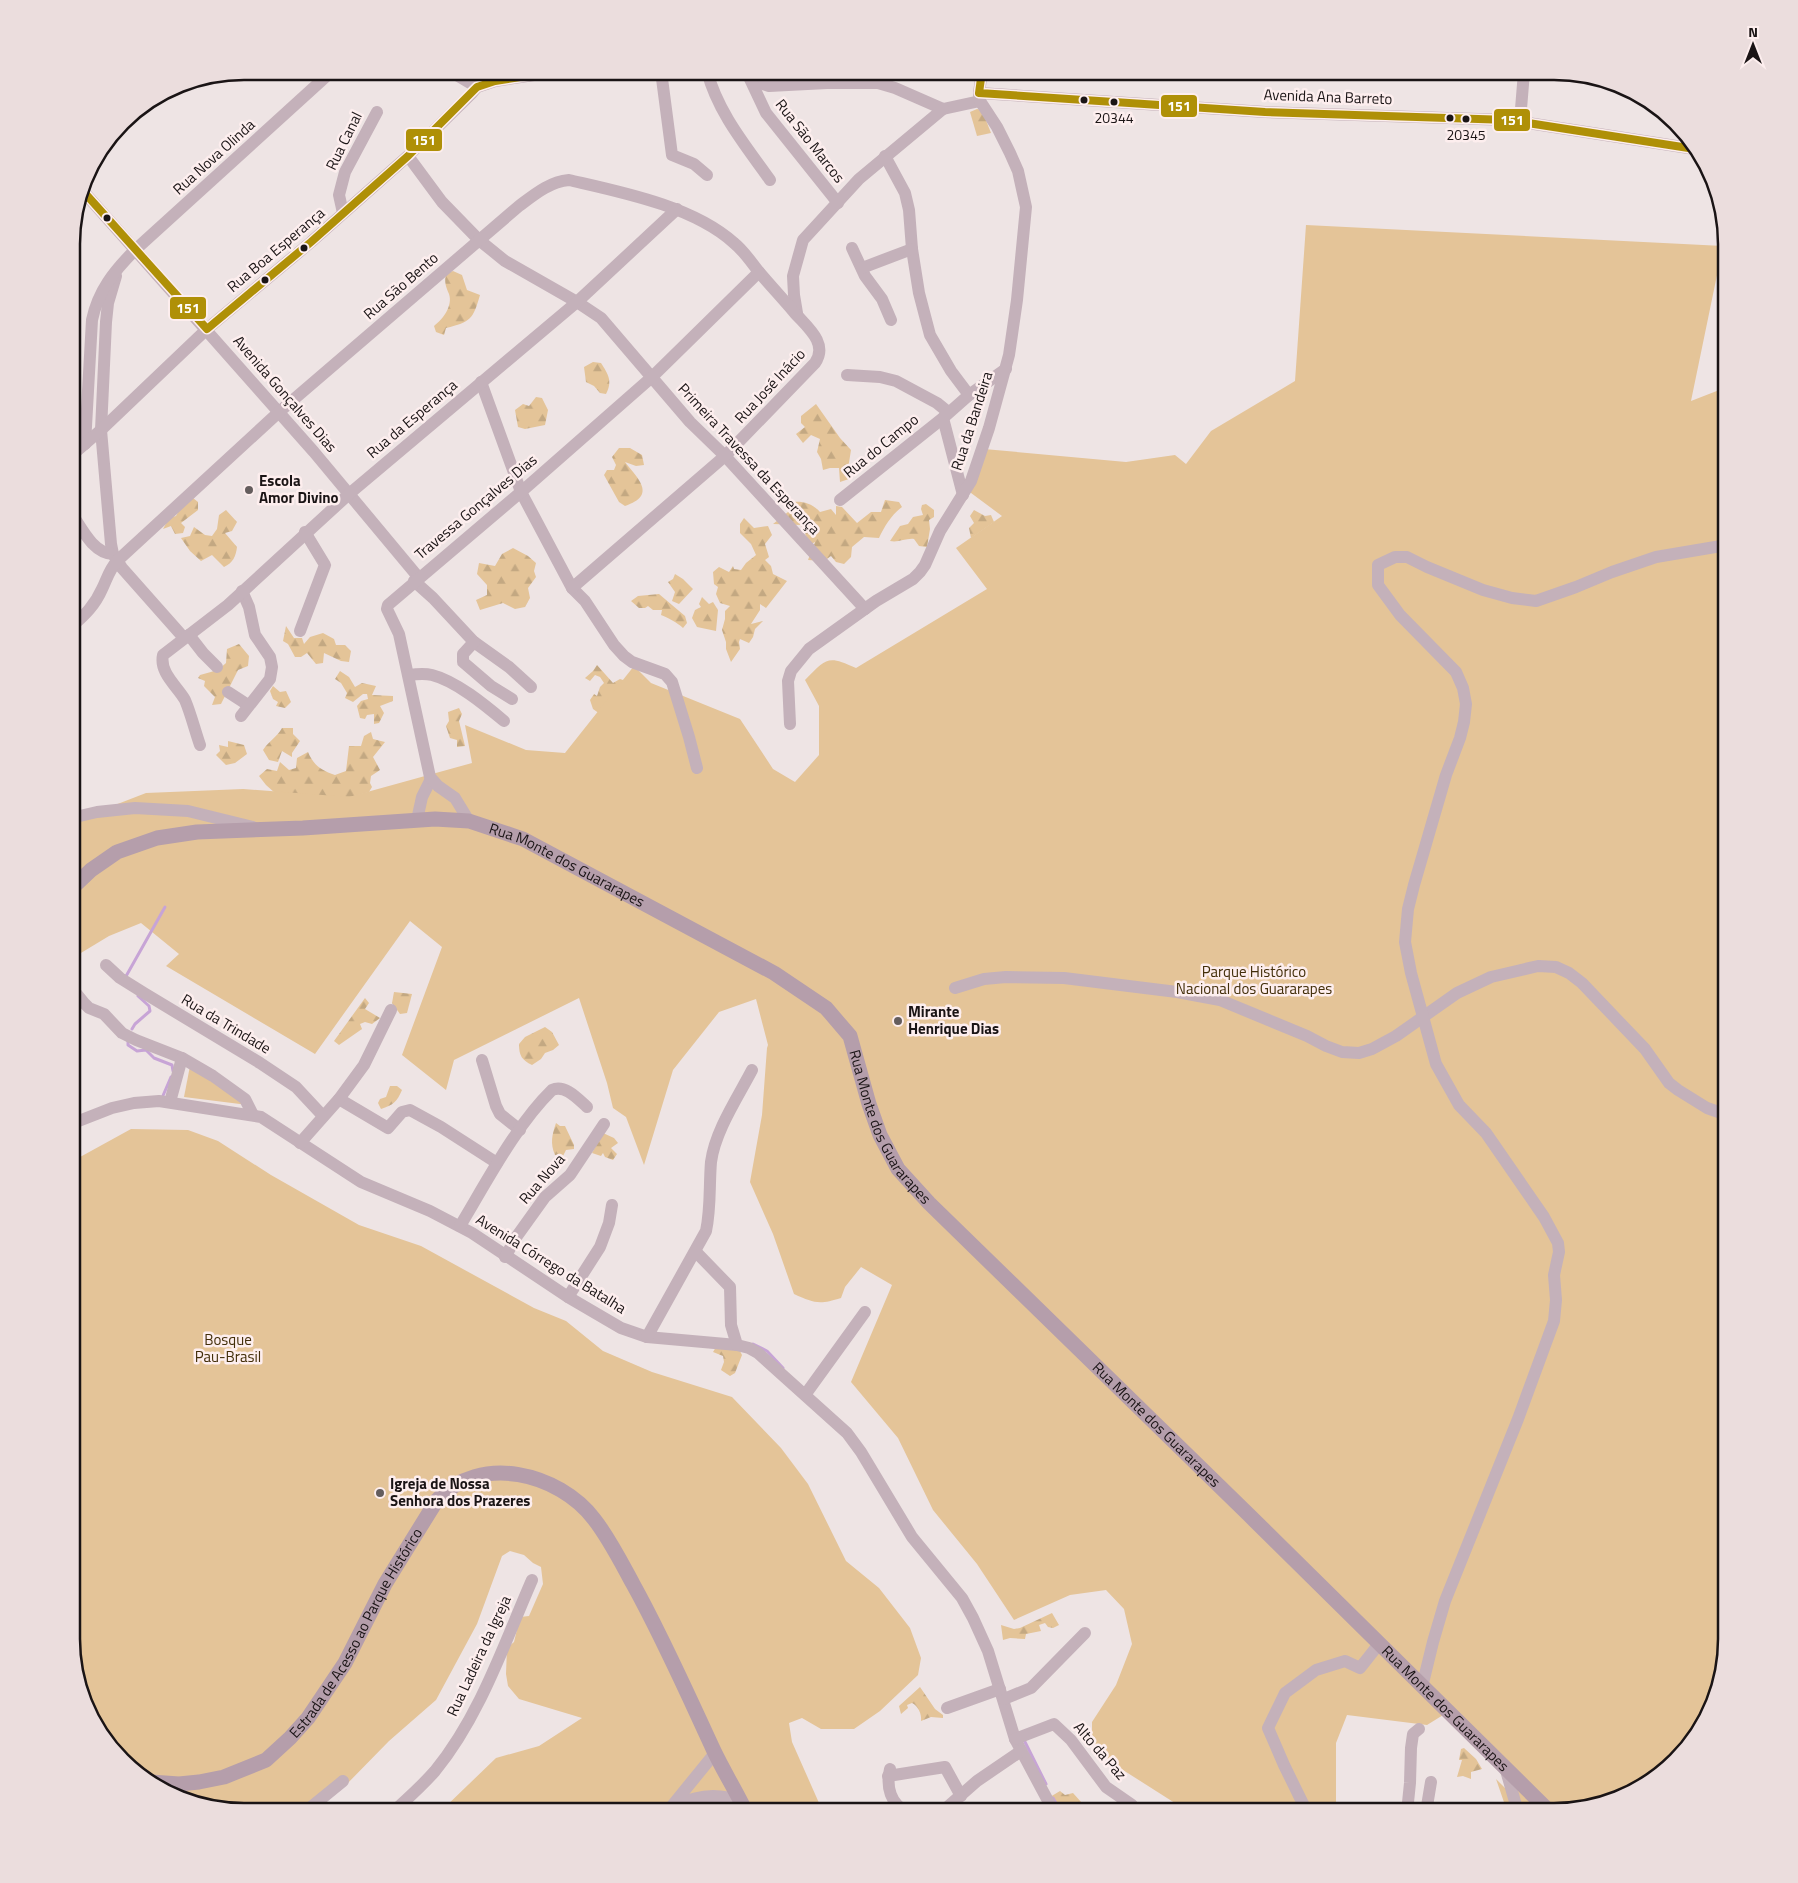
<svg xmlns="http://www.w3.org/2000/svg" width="1798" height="1883" font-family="'Titillium Web',sans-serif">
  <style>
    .forest { fill: url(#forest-firs) }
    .park { fill: #e4c498 }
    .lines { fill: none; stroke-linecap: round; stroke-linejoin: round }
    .stream { stroke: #c7a4d6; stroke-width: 3 }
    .minor { stroke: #c4b1ba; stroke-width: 12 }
    .major { stroke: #b59eab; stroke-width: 15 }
    .bus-1-casing { stroke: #fdeeee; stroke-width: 11 }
    .bus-1 { stroke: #af9007; stroke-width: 8 }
    .bus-dot { fill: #1a1415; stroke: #fdeeee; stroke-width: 2 }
    .poi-dot { fill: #645d5d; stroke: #fdeeee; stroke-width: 2 }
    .labels { text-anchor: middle; stroke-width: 5; stroke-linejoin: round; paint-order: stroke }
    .bus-label { font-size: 14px; fill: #1a1415; stroke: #fdeeee }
    .street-label { font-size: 15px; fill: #1a1415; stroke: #fdeeee }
    .poi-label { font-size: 15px; font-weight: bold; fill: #1a1415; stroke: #fdeeee; text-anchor: start }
    .park-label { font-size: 15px; fill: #422e09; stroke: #fdeeee }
    .rim { fill: none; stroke: #1a1415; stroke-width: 2.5 }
    .line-badge { stroke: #fdeeee; stroke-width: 2 }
    .badge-label { font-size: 14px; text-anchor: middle; font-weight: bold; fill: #fff }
  </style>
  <defs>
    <pattern id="forest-firs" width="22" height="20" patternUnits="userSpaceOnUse" patternTransform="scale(1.25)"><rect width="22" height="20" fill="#e4c498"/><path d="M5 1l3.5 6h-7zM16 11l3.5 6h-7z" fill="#c3a882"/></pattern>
  </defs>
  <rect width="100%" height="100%" fill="#eee4e4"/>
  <g class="forest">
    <polygon points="977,109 982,110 991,133 977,136 970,112"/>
    <path d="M453,271L462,275L467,290L480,295C473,319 471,322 446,328L444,335L436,332L434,326C443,319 453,306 449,294C446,287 444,282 446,274Z"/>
    <path d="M593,362L601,363C608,374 613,381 606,394L600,393L594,386L586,382L584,367Z"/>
    <polygon points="536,397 542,398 548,410 545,425 525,429 518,427 515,410 523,404 529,406"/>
    <polygon points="816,404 840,438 851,450 848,469 852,478 840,482 839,468 830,468 823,470 821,459 817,452 820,439 811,435 803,443 796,434 805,427 801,423 801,416"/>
    <path d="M619,448H630L642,455L644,465L636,466L625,462C637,478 658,495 625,506L619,502L604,475L607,470H614L616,465L612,457Z"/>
    <polygon points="193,498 198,502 198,510 181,523 185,527 183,533 175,534 171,526 163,529 169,518 176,516 178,512"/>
    <path d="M885,500L899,502L902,507C892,514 884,527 879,538L864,537L852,547L851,557L844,564L836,562L831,556L824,561L808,560L815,542L808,546L807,538L801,525L773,524L788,512L787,503C799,500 811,502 820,512L831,509L836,515V506L842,507L857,523L871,512H881Z"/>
    <path d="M926,504L934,510V517L929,520L930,529L927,547L919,546L914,539C906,538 898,543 890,541L900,526L908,524L913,517L923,515L921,509L922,505Z"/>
    <path d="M226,510L237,522L232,531L225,533L237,547C236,556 233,563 224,567L212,555L201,561L190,551L181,538L190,536L194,527L205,535L212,536L217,529L219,515Z"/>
    <polygon points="974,510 985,516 991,515 994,522 971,538 969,528 974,523 970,516"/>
    <polygon points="744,518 754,528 768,526 772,535 765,544 769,557 765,560 771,566 773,574 787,581 766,608 760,604 760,610 751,624 763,621 755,629 753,637 749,643 740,639 739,642 740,649 731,662 726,649 726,642 722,630 725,619 725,611 730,606 720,603 716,594 718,587 714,584 713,572 719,567 729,572 733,566 734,569 741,570 746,563 756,555 751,544 740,533 740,524"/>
    <polygon points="513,548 528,556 536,563 534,571 536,577 528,588 530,598 525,607 515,609 503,603 480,610 476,600 487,595 487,585 477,574 479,563 495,566 502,554"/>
    <polygon points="675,574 683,579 693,589 679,604 672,601 675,592 668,582 673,579"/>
    <path d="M659,594L685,616L687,623L683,628C678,623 667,617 661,615L662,610H653L648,606L645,608H639L631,601L638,596Z"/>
    <polygon points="702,597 709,604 713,602 718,610 716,631 697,627 692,618 695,610 701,607 699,604"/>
    <polygon points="286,626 294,638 302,638 304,644 310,637 323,633 334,639 336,645 345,645 351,651 349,662 341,661 324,653 323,663 316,664 307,653 301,657 295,657 288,644 283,641"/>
    <polygon points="239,644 249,656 248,666 238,670 221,704 212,705 215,697 204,686 205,681 198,678 200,675 218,670 226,663 227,649"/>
    <polygon points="597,665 613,683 620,679 626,681 600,714 593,709 590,700 594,694 597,696 600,687 604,683 600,677 595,675 590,681 585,678 593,671"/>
    <polygon points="340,671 349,677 355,687 362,683 376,686 372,695 393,696 393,701 380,706 384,713 379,723 374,724 374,714 367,715 365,719 360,718 357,706 361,701 368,699 367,694 363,694 353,702 345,698 347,693 341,683 335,679"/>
    <polygon points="273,686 280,692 286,691 291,702 285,708 276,706 278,702 273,699 270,691"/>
    <polygon points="459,708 462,714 459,721 465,746 457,747 457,740 450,738 446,726 449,721 448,712"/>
    <path d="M282,728H293V734L300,741L292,753V757L282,751L278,762L269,760L263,750C269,741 277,737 282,728Z"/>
    <path d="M371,732L373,739L385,742L373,757L380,770L371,776L370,783L372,787L369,792L348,798L275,793L266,785L259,776L267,769L277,771L280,762L289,770L296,768L297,758L308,752C314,766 321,770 335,775L346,771L349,746H361L364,736Z"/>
    <polygon points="228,741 244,745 247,754 235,763 226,765 216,755 220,751 219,745 228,747"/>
    <polygon points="394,992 412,994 407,1013 400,1014 392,1003"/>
    <polygon points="365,998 369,1003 365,1009 380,1018 372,1024 365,1022 360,1024 362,1029 339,1045 334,1041"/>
    <path d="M545,1027L552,1032L559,1045L553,1050L545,1053L541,1059L532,1065C522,1060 519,1056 519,1044L525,1037Z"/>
    <path d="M390,1086H397L402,1090C397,1102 393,1105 381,1109L378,1103L380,1099L386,1097Z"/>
    <path d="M556,1123L560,1126H565L574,1145V1149L566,1150L563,1156L555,1155C550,1143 552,1135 556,1123Z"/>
    <polygon points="603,1133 614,1138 618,1143 611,1148 617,1154 613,1160 605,1157 603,1153 601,1156 592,1153"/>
    <polygon points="716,1347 739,1349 742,1355 735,1373 730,1376 721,1370 724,1362 723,1356 713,1352"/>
    <polygon points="1052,1613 1059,1625 1053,1628 1048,1627 1045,1623 1039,1625 1041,1631 1026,1634 1025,1639 1010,1638 1003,1640 1001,1625 1014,1629 1020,1628"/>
    <path d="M920,1687L935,1709L943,1715V1718L931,1717L921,1721C922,1714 918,1706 912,1703L907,1705L908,1708L901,1714L899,1706Z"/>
    <polygon points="1464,1748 1476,1759 1482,1769 1471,1772 1471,1779 1463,1776 1457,1777 1462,1760 1459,1760 1461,1749"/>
    <polygon points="1060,1791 1065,1795 1073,1793 1082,1803 1078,1807 1082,1811 1057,1812 1050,1797"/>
  </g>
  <g class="park">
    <path d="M1306,225L1723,246L1691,401L1727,387V1423L1722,1436L1727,1442V1639L1709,1715L1668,1769L1610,1802L1554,1812H1484L1506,1808L1496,1779L1513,1796L1504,1765L1448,1712L1427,1725L1347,1715L1336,1743V1812H1189L1112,1763L1092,1742V1722L1116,1685L1132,1644L1124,1609L1106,1590L1070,1595L1014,1620L977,1564L933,1510L898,1438L851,1382L892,1285L861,1267L845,1287L841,1298C819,1305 814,1303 794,1294L773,1234L750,1182L762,1115L767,1048L768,1045L756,999L719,1012L673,1070L644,1165L626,1117L613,1108L607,1083L579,998L454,1060L446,1090L402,1055L442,947L410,921L315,1054L166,966L179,954L141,923L109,936L71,959V822L146,793L243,789L349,797L472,763L465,725L526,750L565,753L634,666L651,683L740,719L773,769L795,782L819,755V706L805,680C827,658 827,655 856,668L987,589L956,548L1002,516L967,490L984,449L1126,462L1175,455L1186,464L1211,431L1295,381Z"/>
    <polygon points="190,1066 248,1105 184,1097"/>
    <polygon points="131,1129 188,1130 218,1141 271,1175 359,1225 421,1246 534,1308 566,1321 603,1351 652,1372 732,1397 781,1448 808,1484 846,1561 879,1588 910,1628 921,1658 918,1675 880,1711 854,1729 821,1729 802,1718 789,1723 792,1742 823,1812 440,1812 496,1758 539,1746 582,1718 519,1699 508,1686 506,1674 507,1648 514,1642 520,1617 529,1616 543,1584 541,1567 533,1563 524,1555 510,1551 502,1556 477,1624 436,1700 389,1741 344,1787 303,1812 244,1812 168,1794 114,1753 84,1705 71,1639 71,1162"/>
  </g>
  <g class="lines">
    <g class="stream">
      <polyline points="125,978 165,907"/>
      <polyline points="132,1029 135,1024 150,1011 149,1006 138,996"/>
      <polyline points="128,1040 128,1045 137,1051 146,1050 154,1058 172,1065 173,1071"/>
      <polyline points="162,1098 171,1077"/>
      <polyline points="753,1344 767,1351 783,1368"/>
      <polyline points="1024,1740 1046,1784"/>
      <polyline points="1053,1798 1061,1812"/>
    </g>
    <g class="minor">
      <polyline points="450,71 477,87 495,81 560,71"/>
      <polyline points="661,71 672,155 694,164 707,175"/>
      <path d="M707,71C718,113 746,146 770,180"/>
      <polyline points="749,76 757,82 769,86 827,83 878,83 895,88 943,109 980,101"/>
      <polyline points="749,77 766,113 838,203"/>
      <polyline points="979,93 1265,112 1509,120 1695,149"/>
      <polyline points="1520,121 1524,72"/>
      <polyline points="408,156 442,202 479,240 505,261 577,302 601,318 690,422 725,456 865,609"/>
      <polyline points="885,156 905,193 909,210 912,249 919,293 930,335 951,371 969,395"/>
      <polyline points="83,191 314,452 419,578"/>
      <polyline points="343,213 339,195 345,172 377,112"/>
      <polyline points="852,248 865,276 882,299 891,320"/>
      <polyline points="862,268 912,249"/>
      <polyline points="116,276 108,303 106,322 101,430 111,544 113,554 122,568 184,638"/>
      <polyline points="797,313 794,295 793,276 803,240 859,179 943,109"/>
      <polyline points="847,375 880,377 896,381 937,403 948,412"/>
      <polyline points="481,382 521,492 572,588 585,601 614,645 624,656 632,662 665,674 672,682 689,737 697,768"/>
      <polyline points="943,418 963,495"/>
      <path d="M85,444L92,320C98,291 114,271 135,250L332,71"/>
      <polyline points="72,455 101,430 207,329 311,242 408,156 472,93 477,87"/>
      <polyline points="840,500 943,418 969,395 1006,369"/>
      <path d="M72,514C82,529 93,553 113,554"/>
      <polyline points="414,581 433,598 474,642 509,667 531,687"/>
      <path d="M72,626C85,615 95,605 102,589C107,579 109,570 117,561L279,412L519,206C535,194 549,182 569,180C621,192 693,206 734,243C744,251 751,262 759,272C770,285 782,298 794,312C806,326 829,343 815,363L725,456L572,588"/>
      <polyline points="300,631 325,565 305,532"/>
      <polyline points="189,635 203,653 217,667"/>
      <polyline points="474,642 463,654 463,662 491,686 512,699"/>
      <path d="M409,675C416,674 424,673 432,675C456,681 485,705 504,721"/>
      <polyline points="228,692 248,705"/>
      <polyline points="241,716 270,679 272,667 270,657 255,635 249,607 242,591"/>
      <polyline points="790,724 788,681 791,671 809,649 876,601 913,579 920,572 925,565 940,531 971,481 989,428 1009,355 1017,300 1026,207 1018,171 1010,153 997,127 980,101 979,93 982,71"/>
      <path d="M200,745C195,731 191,714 185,700C178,687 159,673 163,655L228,605L349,494L577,302L677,209"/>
      <polyline points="71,818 97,812 135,808 188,811 253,827"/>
      <polyline points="417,820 422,797 431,779"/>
      <polyline points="469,821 455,798 438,786 430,777 399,634 387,609 388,605 521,492 652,377 759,272"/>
      <polyline points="106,965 120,978 144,993 260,1063 296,1087 323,1116"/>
      <polyline points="71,987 84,1003 89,1008 104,1014 122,1033 136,1040 182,1058 213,1076 245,1099 253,1115"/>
      <polyline points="955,988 984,979 1006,977 1064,978 1177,992 1220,1000 1307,1036 1326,1046 1342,1052 1359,1053 1372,1049 1396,1036 1457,993 1491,977 1538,966 1556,967 1569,973 1582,983 1645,1049 1669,1083 1678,1090 1707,1108 1727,1115"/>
      <polyline points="482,1060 496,1106 500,1114 520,1130"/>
      <polyline points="339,1099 388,1128 402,1112 410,1110 441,1127 497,1163"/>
      <polyline points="170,1102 182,1058"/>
      <polyline points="71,1124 112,1108 134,1103 159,1101 261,1117 361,1182 430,1211 472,1233 568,1297 621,1328 647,1337 737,1345 749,1348 758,1353 847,1433 861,1452 912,1537 962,1598 973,1618 988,1651 1015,1739 1054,1812"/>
      <polyline points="300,1143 339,1099 364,1065 391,1010"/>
      <path d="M460,1226C486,1183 516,1125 552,1090C565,1084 578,1099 587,1107"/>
      <polyline points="696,1252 730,1287 731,1325 737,1345"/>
      <polyline points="505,1257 517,1236 545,1197 570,1175 604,1124"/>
      <polyline points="568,1297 600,1247 609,1223 612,1205"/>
      <path d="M647,1337L706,1231C711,1208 709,1186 711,1162C715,1131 738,1097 752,1070"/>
      <polyline points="805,1395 865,1312"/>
      <polyline points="1422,1687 1433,1642 1445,1601 1518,1419 1554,1321 1556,1300 1554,1275 1559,1252 1558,1243 1544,1217 1486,1133 1459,1105 1436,1064 1411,973 1405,942 1408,909 1414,885 1446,775 1460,738 1464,722 1466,704 1463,688 1456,672 1400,615 1378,585 1378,565 1395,557 1407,557 1427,567 1483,590 1512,598 1536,601 1576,587 1612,572 1656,557 1727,545"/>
      <polyline points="1004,1699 1031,1688 1085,1633"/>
      <polyline points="947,1708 1000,1689"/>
      <polyline points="1015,1739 1054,1724 1071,1740 1106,1787 1132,1805"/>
      <polyline points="1505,1767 1518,1812"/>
      <path d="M890,1769C886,1786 890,1805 908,1812"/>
      <polyline points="888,1776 945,1767 961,1796"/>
      <path d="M675,1806C697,1795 718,1792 741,1802"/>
      <polyline points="305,1812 343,1781"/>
      <path d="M393,1812C407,1799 422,1786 435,1771C480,1716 504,1644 532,1580"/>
      <polyline points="667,1812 715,1753"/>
      <polyline points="939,1812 944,1810 977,1781 1021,1751"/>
      <polyline points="1307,1812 1284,1765 1268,1728 1285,1693 1316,1670 1345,1661 1360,1668 1379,1644"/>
      <polyline points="1407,1812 1410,1783 1411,1748 1413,1734 1419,1729"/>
      <polyline points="1426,1812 1431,1782"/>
    </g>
    <g class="major">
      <path id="s1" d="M71,889L91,870L117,852L157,838L197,832L303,828L435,819L469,821L523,839L774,973L826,1008L850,1036L869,1104L880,1135L898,1169L929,1203L1248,1514L1550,1812"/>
      <path id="s2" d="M151,1782L179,1784L199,1782L224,1777L266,1760L290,1738L308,1718L345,1663L385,1584L437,1500C480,1453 559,1473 594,1519C609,1538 621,1562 633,1584C663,1638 688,1695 714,1751C724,1772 736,1791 746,1812"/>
    </g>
    <g class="bus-1-casing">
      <g id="bus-1">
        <polyline points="982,71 979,93 1265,112 1509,120 1695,149"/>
        <polyline points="83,191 207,329 311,242 408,156 477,87 495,81 558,71"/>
      </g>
    </g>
    <use href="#bus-1" class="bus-1"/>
  </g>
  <g class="bus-dot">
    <circle cx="1084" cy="100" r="4.5"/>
    <circle cx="1114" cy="102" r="4.5"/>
    <circle cx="1450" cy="118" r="4.5"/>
    <circle cx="1466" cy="119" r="4.5"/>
    <circle cx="107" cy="218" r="4.5"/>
    <circle cx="304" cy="248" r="4.5"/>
    <circle cx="265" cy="280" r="4.5"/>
  </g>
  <g class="poi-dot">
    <circle cx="249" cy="490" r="5"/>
    <circle cx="898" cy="1021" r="5"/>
    <circle cx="380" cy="1493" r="5"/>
  </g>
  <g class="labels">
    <g class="bus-label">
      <text x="1114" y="123">20344</text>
      <text x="1466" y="140">20345</text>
    </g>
    <g class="street-label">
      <text transform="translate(1328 97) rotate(2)" y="5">Avenida Ana Barreto</text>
      <text transform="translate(344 141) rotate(-64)" y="5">Rua Canal</text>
      <text transform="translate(810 141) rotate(52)" y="5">Rua São Marcos</text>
      <text transform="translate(214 157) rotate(-42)" y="5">Rua Nova Olinda</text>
      <text transform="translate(276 250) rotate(-40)" y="5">Rua Boa Esperança</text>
      <text transform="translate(401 286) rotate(-41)" y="5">Rua São Bento</text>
      <text transform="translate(770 386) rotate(-47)" y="5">Rua José Inácio</text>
      <text transform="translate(285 394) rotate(49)" y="5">Avenida Gonçalves Dias</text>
      <text transform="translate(412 419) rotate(-40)" y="5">Rua da Esperança</text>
      <text transform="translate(972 421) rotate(-72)" y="5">Rua da Bandeira</text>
      <text transform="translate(881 446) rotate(-39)" y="5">Rua do Campo</text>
      <text transform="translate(749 459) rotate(47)" y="5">Primeira Travessa da Esperança</text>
      <text transform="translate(476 507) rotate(-40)" y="5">Travessa Gonçalves Dias</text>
      <text dy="5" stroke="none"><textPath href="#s1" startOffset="522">Rua Monte dos Guararapes</textPath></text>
      <text transform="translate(226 1024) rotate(31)" y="5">Rua da Trindade</text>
      <text dy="5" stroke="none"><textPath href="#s1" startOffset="956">Rua Monte dos Guararapes</textPath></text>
      <text transform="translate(542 1179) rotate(-49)" y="5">Rua Nova</text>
      <text transform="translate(551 1264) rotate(32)" y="5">Avenida Córrego da Batalha</text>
      <text dy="5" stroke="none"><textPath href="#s1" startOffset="1361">Rua Monte dos Guararapes</textPath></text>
      <text dy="5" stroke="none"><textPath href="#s2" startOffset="276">Estrada de Acesso ao Parque Histórico</textPath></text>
      <text transform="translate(479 1656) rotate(-65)" y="5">Rua Ladeira da Igreja</text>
      <text dy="5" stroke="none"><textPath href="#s1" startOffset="1766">Rua Monte dos Guararapes</textPath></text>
      <text transform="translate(1100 1751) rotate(49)" y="5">Alto da Paz</text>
    </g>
    <g class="poi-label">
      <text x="259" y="486">Escola<tspan x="259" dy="17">Amor Divino</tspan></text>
      <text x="908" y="1017">Mirante<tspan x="908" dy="17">Henrique Dias</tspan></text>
      <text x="390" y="1489">Igreja de Nossa<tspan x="390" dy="17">Senhora dos Prazeres</tspan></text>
    </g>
    <g class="park-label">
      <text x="1254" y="977">Parque Histórico<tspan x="1254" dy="17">Nacional dos Guararapes</tspan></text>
      <text x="228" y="1345">Bosque<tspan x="228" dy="17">Pau-Brasil</tspan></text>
    </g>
  </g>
  <path d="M0 0H1798V1883H0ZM244 80H1554A164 164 0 0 1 1718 244V1639A164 164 0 0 1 1554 1803H244A164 164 0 0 1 80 1639V244A164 164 0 0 1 244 80Z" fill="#ebdddd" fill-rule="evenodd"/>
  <path class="rim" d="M244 80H1554A164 164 0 0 1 1718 244V1639A164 164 0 0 1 1554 1803H244A164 164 0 0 1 80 1639V244A164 164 0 0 1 244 80Z"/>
  <g class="line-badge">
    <rect x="1160" y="94" width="38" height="24" rx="5" fill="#af9007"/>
    <rect x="1493" y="108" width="38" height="24" rx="5" fill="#af9007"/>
    <rect x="405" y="128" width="38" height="24" rx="5" fill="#af9007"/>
    <rect x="169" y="296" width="38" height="24" rx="5" fill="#af9007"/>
  </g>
  <g class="badge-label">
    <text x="1179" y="111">151</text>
    <text x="1512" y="125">151</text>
    <text x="424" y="145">151</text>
    <text x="188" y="313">151</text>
  </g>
  <g transform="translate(1753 45)" stroke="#fdeeee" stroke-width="4" paint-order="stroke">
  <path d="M0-4L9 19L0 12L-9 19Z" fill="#1a1415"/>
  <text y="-8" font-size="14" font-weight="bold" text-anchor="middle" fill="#1a1415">N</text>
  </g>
</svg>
